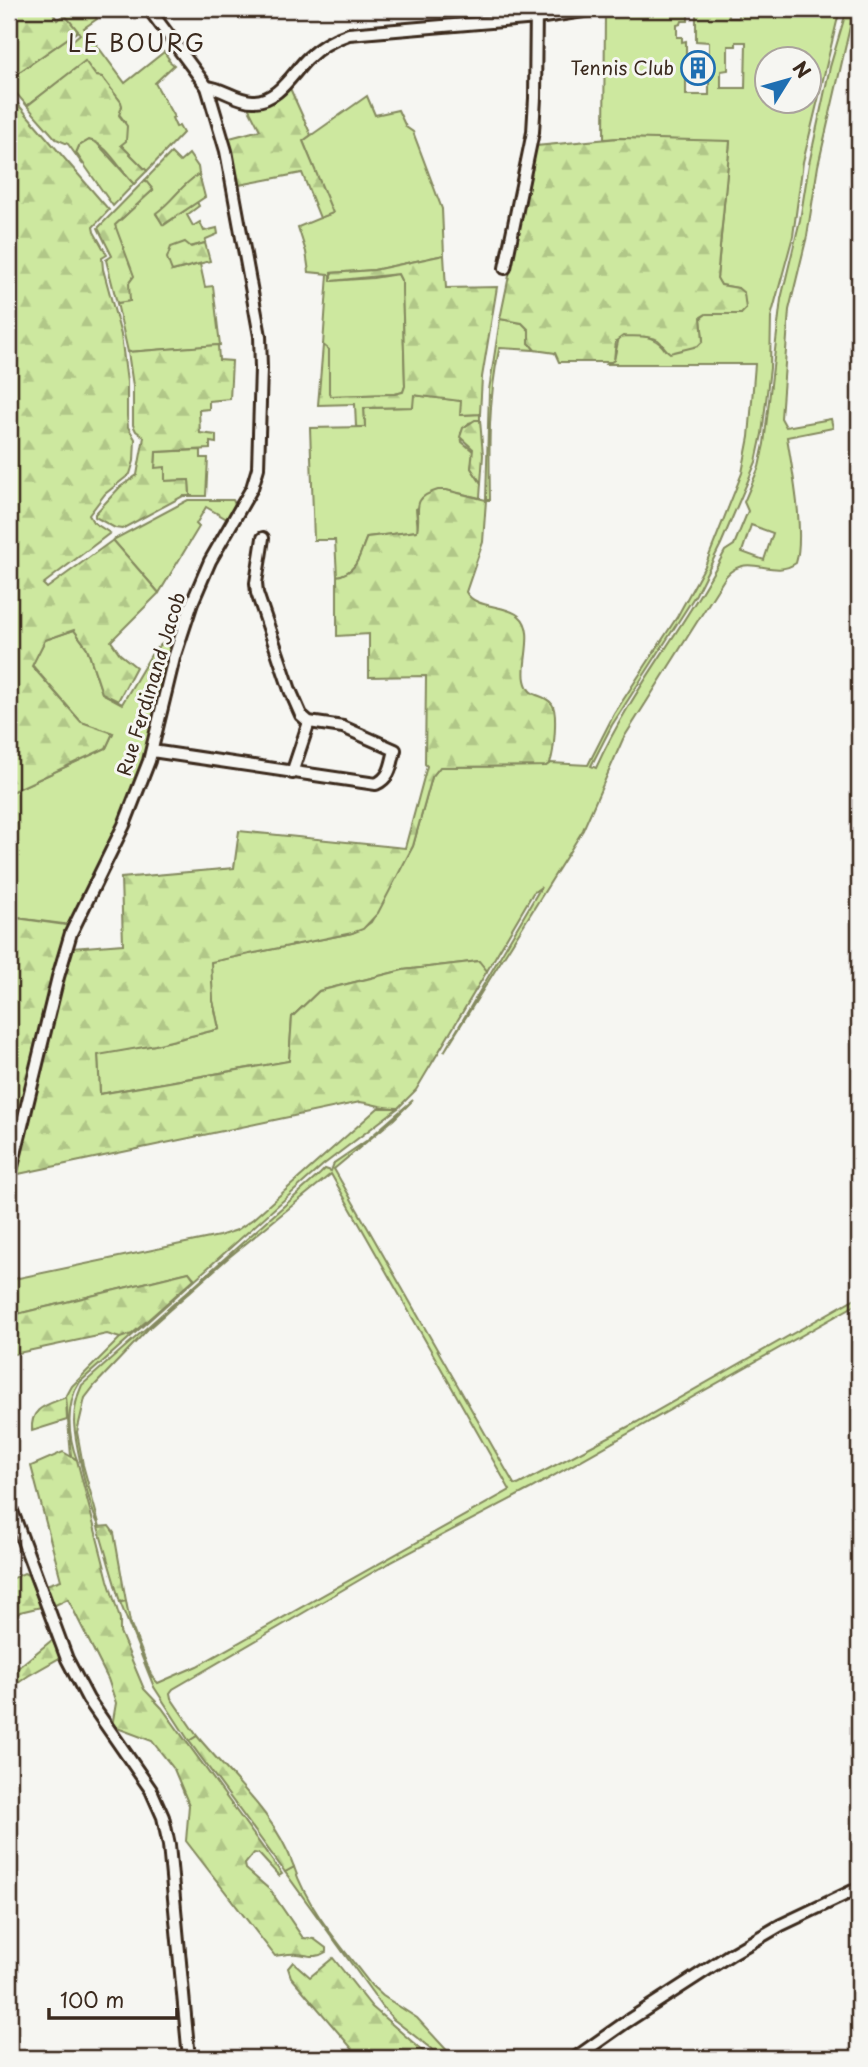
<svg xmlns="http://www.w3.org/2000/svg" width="868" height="2067" font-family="'Playpen Sans',sans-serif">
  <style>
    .grass { fill: #cde89f; stroke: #84895e; stroke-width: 2; fill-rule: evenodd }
    .forest { fill: url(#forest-firs); stroke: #84895e; stroke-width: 2 }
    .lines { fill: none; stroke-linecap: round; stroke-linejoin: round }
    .minor-casing { stroke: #3b2a1e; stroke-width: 16 }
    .minor { stroke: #f6f6f2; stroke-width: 10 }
    .labels { text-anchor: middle; stroke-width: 6; stroke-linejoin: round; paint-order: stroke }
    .poi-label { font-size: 19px; fill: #3b2a1e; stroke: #f6f6f2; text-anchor: end }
    .street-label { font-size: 19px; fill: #3b2a1e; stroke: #f6f6f2 }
    .quarter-label { font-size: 23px; letter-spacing: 2px; fill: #3b2a1e; stroke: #f6f6f2 }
  </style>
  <defs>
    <pattern id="forest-firs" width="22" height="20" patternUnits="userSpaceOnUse" patternTransform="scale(1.75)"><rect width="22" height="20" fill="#cde89f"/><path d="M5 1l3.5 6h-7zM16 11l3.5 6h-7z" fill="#b1c788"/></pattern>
  </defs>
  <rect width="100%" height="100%" fill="#f6f6f2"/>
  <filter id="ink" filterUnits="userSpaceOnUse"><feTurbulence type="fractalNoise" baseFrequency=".0143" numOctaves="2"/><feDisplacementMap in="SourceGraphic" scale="14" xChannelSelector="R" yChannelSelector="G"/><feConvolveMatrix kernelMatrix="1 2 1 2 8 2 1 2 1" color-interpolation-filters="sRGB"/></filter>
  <g filter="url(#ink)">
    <g class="grass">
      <polygon points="60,9 90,9 97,19 84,28 125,83 164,52 169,59 168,60 174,65 155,83 174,117 172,118 176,127 179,126 183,133 147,171 121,145 125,122 119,114 122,106 120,101 102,77 96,76 85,62 27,106 9,85 9,79 68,38 73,40 80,34"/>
      <path d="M625,9H688V21H682L681,24L677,25V37H682V42L686,41V95H709V42L696,41V9H728L729,18H738V9H840L803,162L793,236L771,317L770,368L762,434L756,462L721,544L696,594L612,725L591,766L596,768C631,690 686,626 725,551L734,545L748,511L744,502L759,467L764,444L781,299L800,220L809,164L830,67L847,9H857L853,14L818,166L807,236L789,310L781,418L786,427L831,419L833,428L787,437C792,469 805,533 796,563C772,580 749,551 726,576L623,739L583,830L444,1052L541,887L533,893L487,971L478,961L403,970L319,991L292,1017L289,1061L100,1094L98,1054L155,1045L219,1029L213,1001L210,962L352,933L363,928L371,922L413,846L432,777L440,767L546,766L550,763L588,765L614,714L677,617L705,566L742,473L749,437L755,364H607L614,360L619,337C636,334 656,335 665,350L703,341L701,318L706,314H741L738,288L721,285L717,279L730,142L619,138L604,139L605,12ZM736,42H746L745,88H721V71L728,70V46H736ZM766,60H808V102H766ZM751,525L773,533L764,560L742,552Z"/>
      <polygon points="367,96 375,115 398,110 406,127 413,132 442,209 444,255 374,270 331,273 332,281 373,278 398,274 402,282 405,386 403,392 395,394 331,396 329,394 329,350 323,345 328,274 309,272 306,252 298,227 332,213 303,141"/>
      <polygon points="89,140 96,142 134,184 113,206 76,153 79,146"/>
      <path d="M171,153L180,162L189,154L198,167L199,174C181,185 173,201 156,214L164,225L197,202L199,206L187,215L193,226L200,222L204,231L217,228L218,234L206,239L205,243L190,247L172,271L200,264L205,287L213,286L220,345L128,352L117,303L130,301L115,225L153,190L145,180Z"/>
      <path d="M500,319L522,323L529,330V343L535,350L500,348L499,350C488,400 489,450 490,500H486L489,390Z"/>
      <path d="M413,395L462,401L461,415L480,414V420L469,423L461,433L462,442L474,452L471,468L481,483L480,498L446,490L416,509L418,531L367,537C359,554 359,572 337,576L335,540H314L310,428L365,427L364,408L413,407Z"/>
      <polygon points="201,450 201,458 208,458 206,496 190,496 189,480 164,481 155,468 156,452"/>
      <polygon points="188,500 233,500 235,504 227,519 206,507 196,524 199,527 159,593 113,540"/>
      <polygon points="74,630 87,648 102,693 122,704 154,650 178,632 146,758 113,838 71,925 9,917 9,793 106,748 113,733 81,722 32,665 45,640"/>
      <path d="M413,1100L394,1119L334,1169L514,1484L518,1485L637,1422L859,1296V1303L530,1489L380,1568L173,1689L170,1693L171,1698L197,1736L189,1741L154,1687L120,1602L126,1601L130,1622L152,1677L158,1683L197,1666L510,1490L331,1174L228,1258L148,1329L95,1385L85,1398L77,1432L83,1465L100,1527C90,1513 75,1442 74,1422C74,1410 77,1396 82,1385L320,1174L325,1169L331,1171L334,1163L366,1141Z"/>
      <path d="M378,1108H398L323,1165L80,1382C65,1404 68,1436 77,1460L71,1456L66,1397L72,1386L120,1338L141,1326L194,1278L189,1272L9,1316V1280L219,1236L237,1230L253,1219Z"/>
      <path d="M294,1867C308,1910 344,1949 371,1985L383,1996L417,2018L454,2058H443L393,2019L382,2006L285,1872Z"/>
    </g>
    <g class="forest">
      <polygon points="9,9 51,9 57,20 65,15 78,31 9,79"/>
      <path d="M85,61L96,76L102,77L121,102L122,106L119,115L127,126L126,141L121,145L147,171L134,184C121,172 107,143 89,140L79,146L76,153L83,165L68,144L56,139L27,106Z"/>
      <polygon points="289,86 311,135 303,141 333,213 320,218 302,173 239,185 226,139 260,130 247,105"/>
      <polygon points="9,94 109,210 93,227 94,232 107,255 102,258 103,269 121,335 127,382 127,416 128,427 135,439 134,461 130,474 105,494 89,515 93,522 110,533 43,584 47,588 113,540 159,593 111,641 120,654 136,667 118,701 102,693 87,648 74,630 45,640 32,666 81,722 113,733 106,748 9,793"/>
      <path d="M619,138L730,141L717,278L721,285L738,288L744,293L746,309L741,314H706L701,317L703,341L698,346L670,353C664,349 663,344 658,340C650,335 633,337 623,336L616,341L614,360L611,362H559L555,353L535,350L529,343V330L522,323L500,319L536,146Z"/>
      <path d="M199,174L205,197L163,225L156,213C173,201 181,185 199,174Z"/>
      <polygon points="145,180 153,190 115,225 134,276 129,283 130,301 117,303 106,260 112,256 98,228"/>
      <polygon points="185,242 191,247 205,243 210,261 172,271 167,258 171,247"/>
      <polygon points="444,255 446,288 497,287 482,377 480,414 460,415 461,401 414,395 413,407 364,408 365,427 356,427 355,404 318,405 323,345 329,350 329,393 331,396 395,394 403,392 405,386 402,282 398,274 331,281 331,273 374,270"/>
      <polygon points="218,345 219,360 232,361 230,399 209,401 209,409 199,410 200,433 216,435 216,443 210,442 210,449 156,452 155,468 165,467 165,481 189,480 190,496 183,496 122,529 115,528 95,517 95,514 120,487 137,475 144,437 136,431 133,425 133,386 128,352"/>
      <polygon points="475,420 480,420 483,455 481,483 471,468 473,449 460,437 463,428"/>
      <path d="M438,490H446L486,500L483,542L466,592C475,609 505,604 519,616C536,630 521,662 525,680C529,700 543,692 552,704C558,712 554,753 550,763L546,766L440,767L432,777L413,846L378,913L363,929L352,933L211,962L213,1001L219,1029L155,1045L98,1055L100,1094L289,1061L292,1017L319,991L403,970L479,961L487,971L416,1090L398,1108C383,1108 374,1104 360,1102L9,1176V917L80,927L72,948L123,944L121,878L234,868L239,831L405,848L427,766L425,764L426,676L369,677V634L337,636V576C359,572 359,554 367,537L417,531C422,510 408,499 438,490Z"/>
      <polygon points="189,1272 194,1279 132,1334 120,1338 107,1334 9,1355 9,1316"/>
      <path d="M66,1397L67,1420L32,1431C30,1407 47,1405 66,1397Z"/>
      <path d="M63,1452L77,1460L108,1580L120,1619V1632L144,1689L162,1708L282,1874L279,1876L259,1854L254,1853L245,1864L246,1869L270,1890L303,1938L314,1939L326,1948V1952C315,1959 310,1955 298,1954C290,1953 283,1955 275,1956L186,1841L189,1805L174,1769L152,1741L112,1726L116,1703L108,1679L68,1599L53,1606L46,1585L61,1580L31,1466Z"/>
      <polygon points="109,1526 114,1533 126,1601 120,1602 98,1527"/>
      <polygon points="24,1573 28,1575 41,1607 20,1612 9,1624 9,1580"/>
      <polygon points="52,1640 61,1657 28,1676 10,1689 9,1675"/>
      <path d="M197,1736C231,1777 276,1815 294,1867L285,1872L189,1741Z"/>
      <polygon points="333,1958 372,2007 431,2058 360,2058 291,1977 288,1968 293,1962 310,1977"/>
    </g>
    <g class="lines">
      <g class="minor-casing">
        <g id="minor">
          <path d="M207,87C223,88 236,101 253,101C277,102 292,74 307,59C318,48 334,39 349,34L537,18L597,9"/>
          <polyline points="505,268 533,132 535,98 536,9"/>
          <path d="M152,751L376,784C391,777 391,765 395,750L343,727L309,722L301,715L290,690L257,593L256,583L263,538"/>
          <polyline points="292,773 309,722"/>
          <polyline points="9,1179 58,977 71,933 124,825 149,761 174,658 192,603 210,561 252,488 258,468 261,368 260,336 226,151 207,87 149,9"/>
          <polyline points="9,1503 67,1659 88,1699 151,1790 163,1817 169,1845 189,2058"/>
          <polyline points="575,2058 626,2022 731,1954 781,1925 859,1888"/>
        </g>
      </g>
      <use href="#minor" class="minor"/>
    </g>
  </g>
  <defs>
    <g id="building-ring" transform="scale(1.75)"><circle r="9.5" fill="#f6f6f2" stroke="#1f6fb2" stroke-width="1.5"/><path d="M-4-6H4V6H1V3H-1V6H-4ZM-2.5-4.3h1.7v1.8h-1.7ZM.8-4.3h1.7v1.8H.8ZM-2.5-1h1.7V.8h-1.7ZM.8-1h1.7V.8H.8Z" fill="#1f6fb2"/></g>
  </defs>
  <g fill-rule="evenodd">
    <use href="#building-ring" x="698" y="68"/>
  </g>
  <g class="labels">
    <g class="poi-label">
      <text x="674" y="75">Tennis Club</text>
    </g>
    <g class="street-label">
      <text transform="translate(151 684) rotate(-73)" y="7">Rue Ferdinand Jacob</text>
    </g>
    <g class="quarter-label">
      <text x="137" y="52">LE BOURG</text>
    </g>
  </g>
  <rect width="868" height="2067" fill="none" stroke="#f6f6f2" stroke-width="35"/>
  <rect x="18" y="18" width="833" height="2032" fill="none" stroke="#3b2a1e" stroke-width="2.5" filter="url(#ink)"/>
  <g transform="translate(788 80) rotate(53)"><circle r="33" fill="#f6f6f2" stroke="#aba49d" stroke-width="2"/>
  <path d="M0-5L12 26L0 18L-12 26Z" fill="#1f6fb2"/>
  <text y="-10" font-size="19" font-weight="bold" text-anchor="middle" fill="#3b2a1e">N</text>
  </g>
  <path d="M49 2008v10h128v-10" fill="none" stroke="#3b2a1e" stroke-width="3.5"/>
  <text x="60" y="2008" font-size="21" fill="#3b2a1e" stroke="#f6f6f2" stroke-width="5" paint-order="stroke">100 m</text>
</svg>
